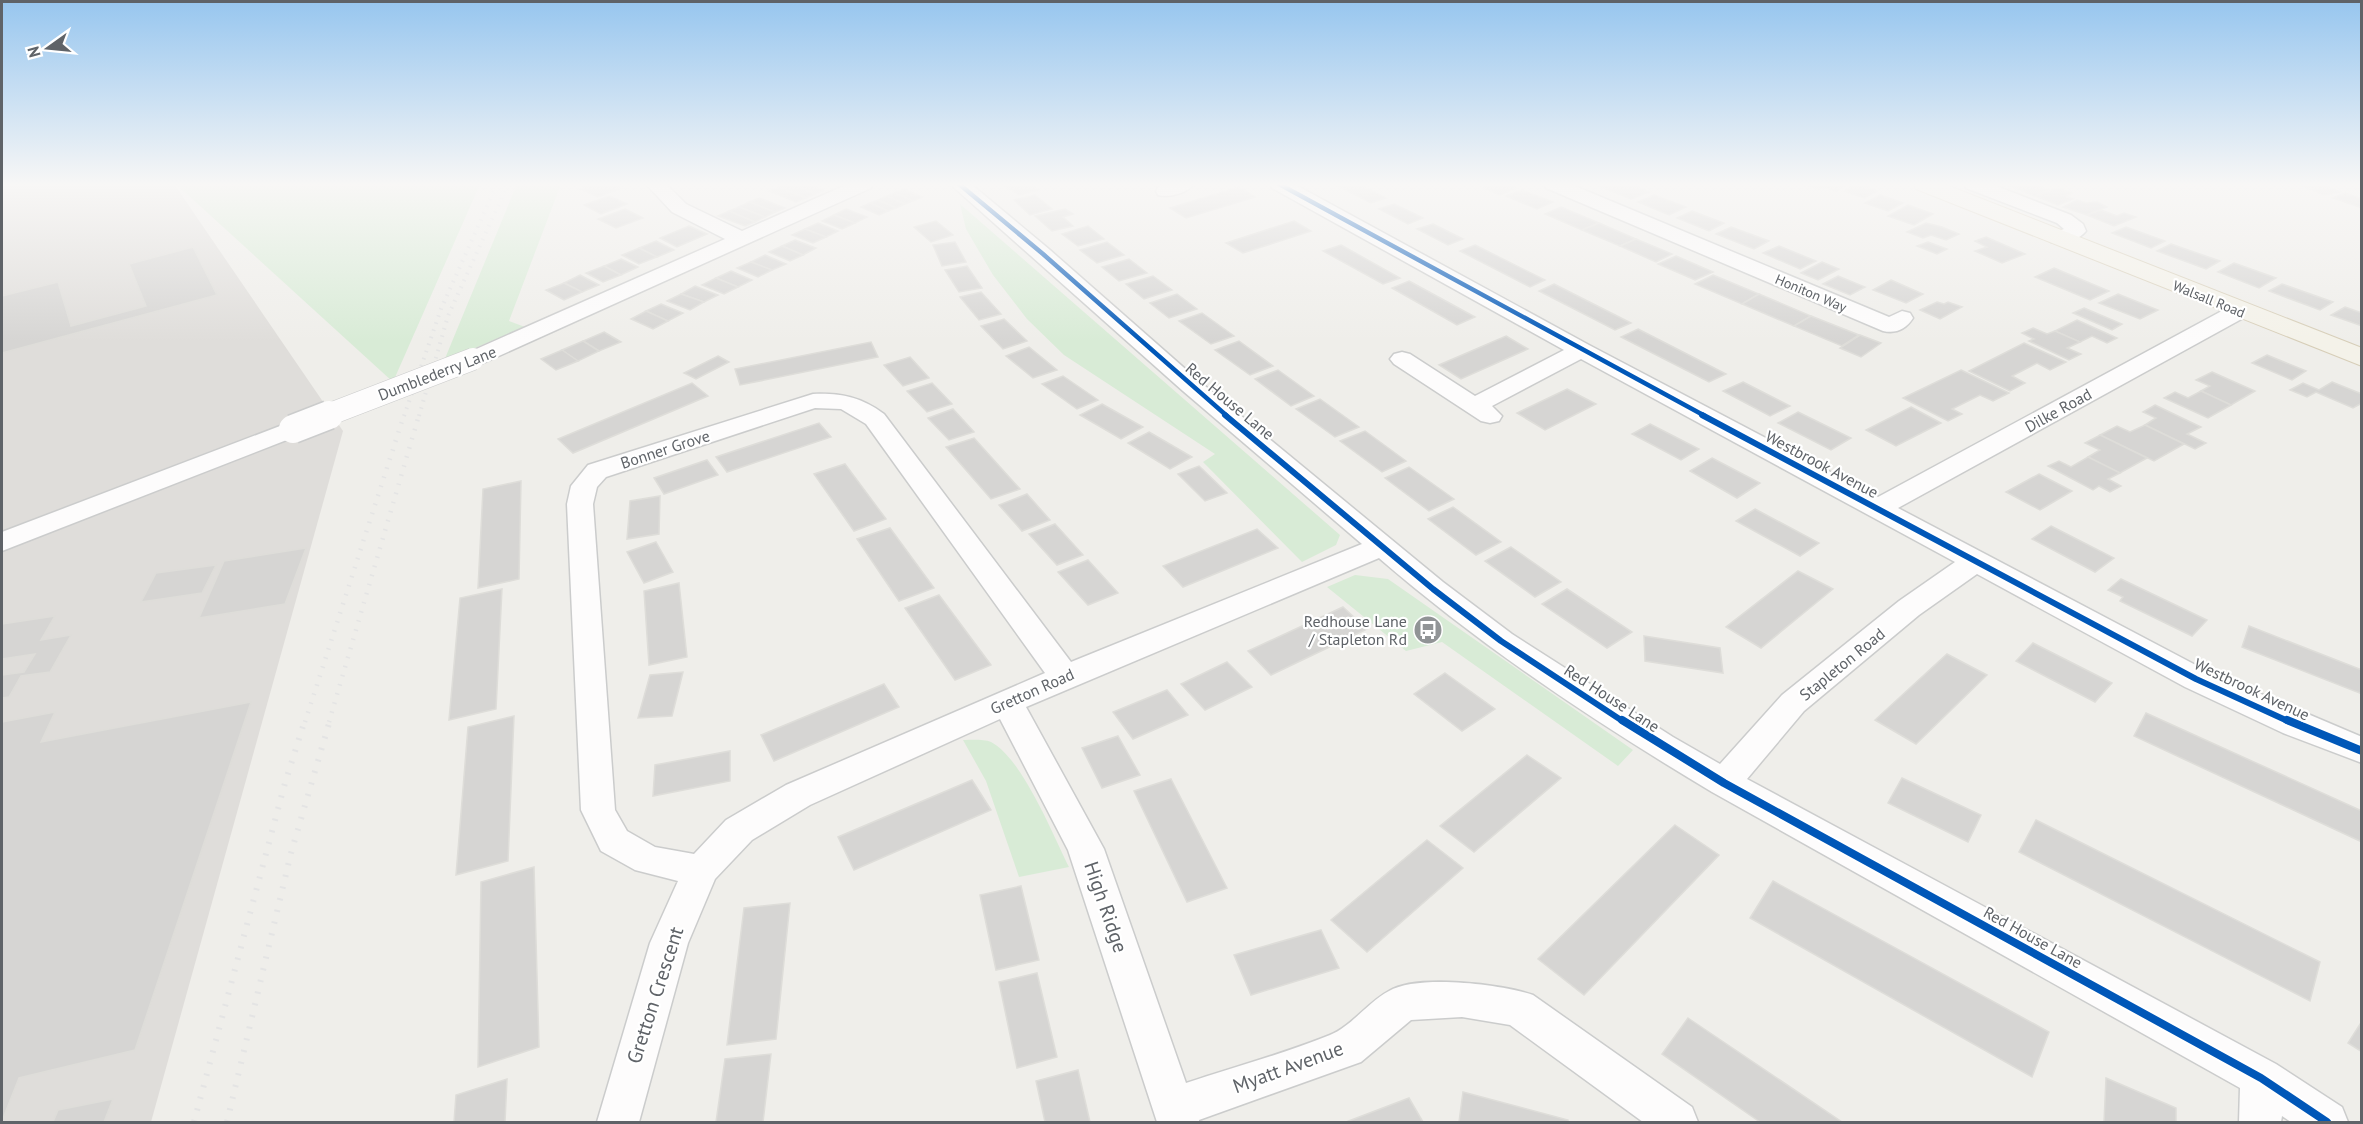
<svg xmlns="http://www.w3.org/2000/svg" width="2363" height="1124" font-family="'PT Sans',sans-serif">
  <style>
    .industrial { fill: #dfddda }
    .green { fill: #d8ebd6 }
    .building { fill: #d6d5d3; stroke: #deddd9; stroke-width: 1.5 }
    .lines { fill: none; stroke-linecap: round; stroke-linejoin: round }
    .minor-casing { stroke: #cbcccc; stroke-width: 3 }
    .major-casing { stroke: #d7ceb8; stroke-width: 2 }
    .minor { fill: #fdfcfc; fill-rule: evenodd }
    .major { fill: #f4f2e9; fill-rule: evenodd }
    .rail-far2 { stroke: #e4e4e4; stroke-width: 4; stroke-dasharray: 1.5 6; stroke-linecap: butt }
    .rail-far1 { stroke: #e4e4e4; stroke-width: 4.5; stroke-dasharray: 1.5 8; stroke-linecap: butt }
    .rail { stroke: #e4e4e4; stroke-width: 6; stroke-dasharray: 2 10; stroke-linecap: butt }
    .minor-bridge-far1-casing { stroke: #cbcccc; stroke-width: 23; stroke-linecap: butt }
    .minor-bridge-casing { stroke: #cbcccc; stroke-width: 31; stroke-linecap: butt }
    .minor-bridge-far1 { stroke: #fdfcfc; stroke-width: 22 }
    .minor-bridge { stroke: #fdfcfc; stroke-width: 28 }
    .cycleway-far2-casing { stroke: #fff; stroke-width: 8 }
    .cycleway-far1-casing { stroke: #fff; stroke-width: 10 }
    .cycleway-casing { stroke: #fff; stroke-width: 12 }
    .cycleway-far2 { stroke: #0057b8; stroke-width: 4.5 }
    .cycleway-far1 { stroke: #0057b8; stroke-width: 6 }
    .cycleway { stroke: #0057b8; stroke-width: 8 }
    .labels { text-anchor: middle; stroke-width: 4.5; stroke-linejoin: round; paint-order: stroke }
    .far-street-label { font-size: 14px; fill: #5f6368; stroke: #fff }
    .street-label { font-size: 16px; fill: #5f6368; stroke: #fff }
    .poi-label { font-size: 16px; fill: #5f6368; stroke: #fff; text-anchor: end }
    .near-street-label { font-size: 20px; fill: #5f6368; stroke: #fff }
  </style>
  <rect width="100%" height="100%" fill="#efeeea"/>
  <polygon class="industrial" points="2,184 174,184 343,431 151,1122 2,1122"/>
  <g class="green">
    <polygon points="176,184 480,184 393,382"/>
    <polygon points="517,184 561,184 509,321 525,327 444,361"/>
    <polygon points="960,204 1340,535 1336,545 1302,562 1203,462 1215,454 1064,355 1027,319 993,275 966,229"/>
    <polygon points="1355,575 1388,579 1633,750 1618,766 1442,642 1406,651 1327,587"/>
    <path d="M963,740C971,740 984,739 991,742C1022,758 1053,835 1069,867L1019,877L986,781Z"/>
  </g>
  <g class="building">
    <polygon points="591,184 614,184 621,188 598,197 580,189"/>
    <polygon points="786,184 792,184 815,194 806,198 779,187"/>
    <polygon points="792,184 809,184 824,190 815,194"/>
    <polygon points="1003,184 1031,184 1039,190 1019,195"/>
    <polygon points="1334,184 1359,184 1386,198 1371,203"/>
    <polygon points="1492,184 1507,184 1516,188 1500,195 1483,188"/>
    <polygon points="1608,184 1630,184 1649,192 1631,199 1601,187"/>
    <polygon points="1804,184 1847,184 1836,191 1824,187 1819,189"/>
    <polygon points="1857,184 1877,191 1864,198 1844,191"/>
    <polygon points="2015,184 2034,184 2049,190 2035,196 2010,186"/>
    <polygon points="2299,184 2322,184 2340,192 2324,195"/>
    <polygon points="779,187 806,198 796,202 769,191"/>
    <polygon points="1239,187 1255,197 1186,218 1170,208"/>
    <polygon points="2057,188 2072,193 2065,196 2073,199 2058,205 2035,196"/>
    <polygon points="904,189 922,197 913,201 895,193"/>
    <polygon points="1522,190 1553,202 1537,209 1506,196"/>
    <polygon points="895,193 913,201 905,204 887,196"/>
    <polygon points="2345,193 2362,199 2362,208 2333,198"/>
    <polygon points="1035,195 1052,209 1030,215 1014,200"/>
    <polygon points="1654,195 1686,207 1669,215 1638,202"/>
    <polygon points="1880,195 1903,203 1888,211 1865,203"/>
    <polygon points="609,196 627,204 601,214 584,205"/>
    <polygon points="887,196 905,204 896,208 878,200"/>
    <polygon points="759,198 785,208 775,212 749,202"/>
    <polygon points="878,200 896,208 888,211 870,203"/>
    <polygon points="2077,200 2086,203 2097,202 2107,207 2087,215 2063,207"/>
    <polygon points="749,202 775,212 765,217 739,207"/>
    <polygon points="870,203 888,211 879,215 861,207"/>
    <polygon points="1394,204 1423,218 1408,224 1379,209"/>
    <polygon points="1908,205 1933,214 1914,225 1888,216"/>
    <polygon points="739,207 765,217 755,222 729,211"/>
    <polygon points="1561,207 1599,223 1582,230 1545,214"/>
    <polygon points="625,209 643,218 616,228 598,219"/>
    <polygon points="846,209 867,217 855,223 834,215"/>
    <polygon points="1065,209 1073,214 1063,217 1073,226 1052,231 1035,216"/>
    <polygon points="2101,210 2117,216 2124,213 2136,217 2114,226 2087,215"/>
    <polygon points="729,211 755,222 745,226 718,216"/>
    <polygon points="1692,211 1724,223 1709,231 1677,218"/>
    <polygon points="834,215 855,223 842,229 822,221"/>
    <polygon points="936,221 953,235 931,242 914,227"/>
    <polygon points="1294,221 1311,231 1243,253 1226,243"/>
    <polygon points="818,223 838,231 826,237 805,229"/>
    <polygon points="1599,223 1636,239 1620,246 1582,230"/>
    <polygon points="1926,223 1942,227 1959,234 1946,240 1931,235 1923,238 1907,232"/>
    <polygon points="1433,224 1463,239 1448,245 1417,229"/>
    <polygon points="689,226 707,234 677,247 660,238"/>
    <polygon points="1088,226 1104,239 1078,246 1062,234"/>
    <polygon points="1731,227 1769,241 1754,249 1716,234"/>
    <polygon points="2126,227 2165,241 2151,248 2112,233"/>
    <polygon points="805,229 826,237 813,243 792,235"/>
    <polygon points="1986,237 2025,254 2002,263 1975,251 1987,247 1975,241"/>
    <polygon points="1636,239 1672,254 1656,262 1620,246"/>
    <polygon points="795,240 816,248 803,255 782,246"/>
    <polygon points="656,241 674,250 657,257 639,248"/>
    <polygon points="955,242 966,262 942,266 933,245"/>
    <polygon points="1107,242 1124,255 1097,263 1080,250"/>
    <polygon points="1928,242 1947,249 1937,254 1917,246"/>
    <polygon points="2171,244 2220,261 2206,269 2157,251"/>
    <polygon points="1341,245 1400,278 1383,284 1323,251"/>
    <polygon points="1475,245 1545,280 1530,287 1460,251"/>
    <polygon points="782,246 803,255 790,261 769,252"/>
    <polygon points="1779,246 1816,261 1800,269 1763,253"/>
    <polygon points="193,247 217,295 2,353 2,296 58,282 71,326 146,306 129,264"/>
    <polygon points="639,248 657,257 639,264 622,255"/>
    <polygon points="765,255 786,264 772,270 751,262"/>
    <polygon points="1676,256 1713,272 1695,280 1658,264"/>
    <polygon points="621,259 638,267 621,275 604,266"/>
    <polygon points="1129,259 1147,273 1119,281 1102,267"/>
    <polygon points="751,262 772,270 758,277 737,268"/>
    <polygon points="1822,262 1839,269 1818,280 1801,273"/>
    <polygon points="2234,263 2276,278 2259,288 2218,272"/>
    <polygon points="604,266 621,275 603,282 586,273"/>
    <polygon points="967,266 982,288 959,292 945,270"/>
    <polygon points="2054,268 2109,291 2090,300 2035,277"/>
    <polygon points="731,271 752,280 738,287 716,278"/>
    <polygon points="580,275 599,285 582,292 564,283"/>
    <polygon points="1713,275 1759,294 1742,304 1695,284"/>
    <polygon points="1153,276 1172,290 1144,299 1126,284"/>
    <polygon points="1838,276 1865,287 1850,295 1823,284"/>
    <polygon points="716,278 738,287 724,294 702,285"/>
    <polygon points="1891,280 1923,294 1906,303 1873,290"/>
    <polygon points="1409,281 1475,317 1457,325 1392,288"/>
    <polygon points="564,283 582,292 564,300 546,290"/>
    <polygon points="1554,284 1631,323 1615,330 1539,291"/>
    <polygon points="2282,284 2333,302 2320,310 2269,291"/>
    <polygon points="695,286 718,295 704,302 681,294"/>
    <polygon points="981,292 1001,314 979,320 960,297"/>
    <polygon points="681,294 704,302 690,310 667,301"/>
    <polygon points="1177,294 1197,309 1169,318 1150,303"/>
    <polygon points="1759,294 1811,316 1794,326 1742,304"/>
    <polygon points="2118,294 2158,310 2140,319 2099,303"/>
    <polygon points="1937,302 1944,304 1948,302 1962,307 1940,319 1920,310"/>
    <polygon points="661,304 683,313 668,321 646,311"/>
    <polygon points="2345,307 2362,313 2362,326 2331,315"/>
    <polygon points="2084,308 2122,324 2112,330 2073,313"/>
    <polygon points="646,311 668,321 653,329 631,319"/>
    <polygon points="1202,313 1234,336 1211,344 1179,321"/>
    <polygon points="1811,316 1859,335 1842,346 1794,326"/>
    <polygon points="1004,319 1027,341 1003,349 981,326"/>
    <polygon points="2077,320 2117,338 2107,343 2092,336 2080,342 2055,331"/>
    <polygon points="2033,328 2047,334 2055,331 2080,342 2067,348 2081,354 2069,360 2029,341 2034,339 2022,333"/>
    <polygon points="1638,329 1726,374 1709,382 1621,337"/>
    <polygon points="604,332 621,342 599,351 583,341"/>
    <polygon points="1860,335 1881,343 1861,357 1840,348"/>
    <polygon points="1506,336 1528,349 1461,379 1439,365"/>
    <polygon points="583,341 599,351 578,361 562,350"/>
    <polygon points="1239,341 1273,366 1250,375 1215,350"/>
    <polygon points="871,342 878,357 740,385 735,369"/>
    <polygon points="2024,343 2066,362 2050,370 2037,363 2012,376 2025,383 2010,391 1969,371"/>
    <polygon points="1029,347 1057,370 1033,378 1006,356"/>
    <polygon points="562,350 578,361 556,370 541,359"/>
    <polygon points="2267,355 2306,371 2292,380 2252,363"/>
    <polygon points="718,356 729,362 696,379 684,373"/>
    <polygon points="910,357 929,378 903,386 884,365"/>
    <polygon points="1278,370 1314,396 1291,406 1255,379"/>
    <polygon points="1961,370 2009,393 1993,401 1980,395 1952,409 1962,414 1948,421 1903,398"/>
    <polygon points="2212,372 2255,391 2231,405 2201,391 2210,386 2196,380"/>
    <polygon points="1063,376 1098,400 1077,409 1042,384"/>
    <polygon points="1743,382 1790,406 1770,416 1723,391"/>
    <polygon points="2332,382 2362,394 2362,403 2353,408 2316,392 2307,397 2290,390 2303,383 2319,390"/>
    <polygon points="692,383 708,396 573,453 558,439"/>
    <polygon points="932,383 952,404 927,412 907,391"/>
    <polygon points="1567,389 1596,404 1545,430 1517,413"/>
    <polygon points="2201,391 2231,405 2208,418 2164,398 2175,392 2188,398"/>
    <polygon points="1320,399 1359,427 1335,437 1296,409"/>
    <polygon points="1102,404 1143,427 1121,439 1080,415"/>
    <polygon points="2155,405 2201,427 2187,434 2206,443 2195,449 2145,425 2156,418 2143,412"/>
    <polygon points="1911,407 1941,423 1896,446 1866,430"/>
    <polygon points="953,409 974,432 949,440 928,418"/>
    <polygon points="1798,412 1851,438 1831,450 1778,423"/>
    <polygon points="819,423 831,437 727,472 716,457"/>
    <polygon points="1650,424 1699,449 1681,460 1632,434"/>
    <polygon points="2145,425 2184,444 2154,461 2100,435 2117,426 2130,432"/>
    <polygon points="1365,431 1406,461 1382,472 1340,441"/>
    <polygon points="1149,432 1192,457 1170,469 1128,443"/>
    <polygon points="2100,435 2147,458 2120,473 2088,457 2100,450 2085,443"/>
    <polygon points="974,438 1020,489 991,499 946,447"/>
    <polygon points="2088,457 2120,473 2108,479 2121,486 2110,492 2099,486 2093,490 2048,466 2059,461 2071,467"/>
    <polygon points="1712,458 1760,483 1737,498 1690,471"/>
    <polygon points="707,460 718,475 664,494 654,478"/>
    <polygon points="845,464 886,519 854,531 814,474"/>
    <polygon points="1199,466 1227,493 1205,501 1178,474"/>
    <polygon points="1409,467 1454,499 1429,511 1385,478"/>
    <polygon points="2039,474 2072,491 2040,510 2006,492"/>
    <polygon points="521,481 519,579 478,588 483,489"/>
    <polygon points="1027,494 1050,520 1022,531 999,505"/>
    <polygon points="660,496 659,534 627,539 630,501"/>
    <polygon points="1453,507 1501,542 1476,555 1428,519"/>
    <polygon points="1755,509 1819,543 1800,556 1736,521"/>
    <polygon points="1055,524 1083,555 1057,565 1029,534"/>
    <polygon points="2051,526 2114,558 2095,572 2032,539"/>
    <polygon points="890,528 934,588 899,601 857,539"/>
    <polygon points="1257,529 1278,548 1183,587 1163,566"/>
    <polygon points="656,542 673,572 644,583 627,552"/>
    <polygon points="1511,547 1561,582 1535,597 1485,561"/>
    <polygon points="306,548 285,604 199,618 224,561"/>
    <polygon points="1088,560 1118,593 1088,605 1058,572"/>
    <polygon points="216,565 202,593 141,602 156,573"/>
    <polygon points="1798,571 1833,589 1761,648 1726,627"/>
    <polygon points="2121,579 2207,620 2192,636 2120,601 2123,597 2108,590"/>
    <polygon points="679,583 687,657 649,665 644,591"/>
    <polygon points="502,589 496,709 449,720 460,598"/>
    <polygon points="1567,589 1632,632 1607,648 1542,604"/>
    <polygon points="939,595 991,665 955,680 905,608"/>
    <polygon points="1343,607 1367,629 1271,675 1248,651"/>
    <polygon points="55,616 41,640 71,635 50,672 21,676 9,697 2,698 2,675 24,672 35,654 2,659 2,624"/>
    <polygon points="2249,626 2362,670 2362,694 2242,647"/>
    <polygon points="1644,636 1720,648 1723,673 1645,661"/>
    <polygon points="2033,643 2112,683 2095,702 2016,661"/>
    <polygon points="1947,654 1987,675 1916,744 1875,720"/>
    <polygon points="1227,662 1252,687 1205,710 1181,684"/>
    <polygon points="683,672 672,716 638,718 650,675"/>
    <polygon points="1445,673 1495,709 1462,731 1414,694"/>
    <polygon points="884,684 899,707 774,761 761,735"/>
    <polygon points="1167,690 1188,715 1133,739 1113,712"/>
    <polygon points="251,702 135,1050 19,1078 2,1121 2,722 55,712 41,742"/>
    <polygon points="2146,713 2362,811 2362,842 2134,736"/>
    <polygon points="514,716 508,861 456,875 468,727"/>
    <polygon points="1118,736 1140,775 1102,788 1082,748"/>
    <polygon points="730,751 730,781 653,796 655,765"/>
    <polygon points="1527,755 1561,778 1474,852 1440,826"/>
    <polygon points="1902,778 1981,815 1968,842 1888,803"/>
    <polygon points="1171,779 1227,888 1187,902 1134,791"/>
    <polygon points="972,780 991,810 854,870 838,837"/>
    <polygon points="2036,820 2320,962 2310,1001 2019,852"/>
    <polygon points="1675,825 1719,855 1584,995 1538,959"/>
    <polygon points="1427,840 1463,868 1367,952 1331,920"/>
    <polygon points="534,867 539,1047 478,1067 481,882"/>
    <polygon points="1773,881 2049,1032 2032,1077 1750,918"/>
    <polygon points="1021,886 1039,960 996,970 980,895"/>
    <polygon points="790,903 776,1039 727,1045 744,908"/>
    <polygon points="1321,930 1339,968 1251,995 1234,955"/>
    <polygon points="1037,973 1057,1057 1017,1068 999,982"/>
    <polygon points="1688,1018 1842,1122 1760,1122 1662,1054"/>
    <polygon points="2362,1021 2362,1052 2348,1043"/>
    <polygon points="771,1054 763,1122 716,1122 725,1059"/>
    <polygon points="1078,1070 1090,1122 1045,1122 1036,1081"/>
    <polygon points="2106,1078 2176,1108 2176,1122 2104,1122"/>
    <polygon points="507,1079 505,1122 454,1122 456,1095"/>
    <polygon points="1463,1092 1568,1120 1568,1122 1459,1122"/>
    <polygon points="1409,1098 1423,1122 1346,1122"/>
    <polygon points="113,1099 104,1122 53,1122 58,1110"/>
  </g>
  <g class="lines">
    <g class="minor-casing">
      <g id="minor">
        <polygon points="646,184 666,184 686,204 742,231 848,184 873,184 871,188 481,364 473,366 465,364 461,359 465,354 725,239 672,212"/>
        <path d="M950,184H971L1050,250L1199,381L1443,582L1512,634L1673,737L1720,764L1782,695L1899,601L1955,562L1581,359L1492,406L1502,416L1499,421L1490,423L1481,421L1394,364L1390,359L1394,354L1402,352L1410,354L1475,396L1564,350L1272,188L1270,184H1294L1589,345L1878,497L2231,306L2239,304L2247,306L2250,311L2247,316L1898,508L2207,671L2362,737V763L2283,733L2185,687L1977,574L1919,615L1804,711L1747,779L2276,1064L2342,1107L2348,1122H2291L2282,1116L2281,1122H2239L2240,1088L1712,792C1595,722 1482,647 1379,558L1026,707L1104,849L1186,1083C1234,1067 1283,1054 1330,1035C1352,1026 1368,1002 1389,991C1417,974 1502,984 1533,995L1692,1107L1698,1122H1643L1510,1025L1462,1017L1411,1020L1361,1062L1199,1120V1122H1157L1068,850L1000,719L810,805L752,840L715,879L688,943L639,1122H597L650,943L678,881L635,870L601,851L581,810L567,504L571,486L588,465L813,394C841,393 861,397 884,414L1071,662L1362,544L1183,391ZM815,408L841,409L866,424L1045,673L786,785L726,820L694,854L655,847L627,831L615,810L593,504L597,487L606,477Z"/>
        <path d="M1166,184H1194C1187,193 1169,198 1158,195L1156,191L1158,187Z"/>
        <path d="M1544,184H1570L1889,317L1902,311L1910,313L1913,318C1906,329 1896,334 1883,331L1546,188Z"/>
        <path d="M1964,184H1991L2071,215L2083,224L2086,231C2079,240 2062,245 2051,242L2048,238L2051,234L2064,229L2057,223L1966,188Z"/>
        <polygon points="293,421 302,424 306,429 302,434 2,551 2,532"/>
      </g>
    </g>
    <g class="major-casing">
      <polygon id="major" points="1913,184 1944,184 2362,348 2362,366 1916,189"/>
    </g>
    <use href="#minor" class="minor"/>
    <use href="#major" class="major"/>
    <g class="rail-far2">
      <polyline points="404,416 441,309 497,184"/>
      <polyline points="419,416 448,316 508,184"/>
    </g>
    <g class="rail-far1">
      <polyline points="305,722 404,415"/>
      <polyline points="329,722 419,415"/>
    </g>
    <g class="rail">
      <polyline points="194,1122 285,783 305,720"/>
      <polyline points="227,1122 291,853 330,720"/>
    </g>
    <g class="minor-bridge-far1-casing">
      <polyline id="minor-bridge-far1" points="325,416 473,359"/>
    </g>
    <g class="minor-bridge-casing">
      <polyline id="minor-bridge" points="293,429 329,415"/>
    </g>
    <use href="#minor-bridge-far1" class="minor-bridge-far1"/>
    <use href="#minor-bridge" class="minor-bridge"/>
    <g class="cycleway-far2-casing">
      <g id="cycleway-far2">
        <polyline points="959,184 1043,254 1227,416"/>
        <polyline points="1279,184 1705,416"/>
      </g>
    </g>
    <g class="cycleway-far1-casing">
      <g id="cycleway-far1">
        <polyline points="1225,415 1433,589 1501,641 1624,722"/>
        <polyline points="1702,415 2196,679 2290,722"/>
      </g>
    </g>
    <g class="cycleway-casing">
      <g id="cycleway">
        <polyline points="1622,720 1724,783 2261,1078 2327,1122"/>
        <polyline points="2287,720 2362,751"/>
      </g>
    </g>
    <use href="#cycleway-far2" class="cycleway-far2"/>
    <use href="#cycleway-far1" class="cycleway-far1"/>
    <use href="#cycleway" class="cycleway"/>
  </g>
  <linearGradient id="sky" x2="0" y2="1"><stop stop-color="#97c6ef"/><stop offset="0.54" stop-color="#f8f7f6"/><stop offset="1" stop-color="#f8f7f6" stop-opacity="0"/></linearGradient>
  <rect width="2363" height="342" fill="url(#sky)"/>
  <defs>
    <g id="bus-disc" transform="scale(1.5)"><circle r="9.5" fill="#919496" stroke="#fff"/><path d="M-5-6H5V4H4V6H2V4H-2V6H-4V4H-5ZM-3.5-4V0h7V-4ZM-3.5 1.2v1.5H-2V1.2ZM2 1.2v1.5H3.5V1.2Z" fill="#fff"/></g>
  </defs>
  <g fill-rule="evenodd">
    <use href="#bus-disc" x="1428" y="630"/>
  </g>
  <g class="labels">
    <g class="far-street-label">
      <text transform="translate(1811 293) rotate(23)" y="5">Honiton Way</text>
      <text transform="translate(2209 299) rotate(22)" y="5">Walsall Road</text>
    </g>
    <g class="street-label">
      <text transform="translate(437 373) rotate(-21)" y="6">Dumblederry Lane</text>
      <text transform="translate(1230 401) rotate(40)" y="6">Red House Lane</text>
      <text transform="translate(2058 410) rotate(-29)" y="6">Dilke Road</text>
      <text transform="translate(665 449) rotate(-18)" y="6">Bonner Grove</text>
      <text transform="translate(1822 464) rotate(28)" y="6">Westbrook Avenue</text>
      <text transform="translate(1842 664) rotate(-39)" y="6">Stapleton Road</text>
      <text transform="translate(2252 689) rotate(25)" y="6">Westbrook Avenue</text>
      <text transform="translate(1032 691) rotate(-24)" y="6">Gretton Road</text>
      <text transform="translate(1612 698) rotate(33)" y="6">Red House Lane</text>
      <text transform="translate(2033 937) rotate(29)" y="6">Red House Lane</text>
    </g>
    <g class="poi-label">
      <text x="1407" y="627">Redhouse Lane<tspan x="1407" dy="18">/ Stapleton Rd</tspan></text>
    </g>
    <g class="near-street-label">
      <text transform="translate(1106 907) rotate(71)" y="7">High Ridge</text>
      <text transform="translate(655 995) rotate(-72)" y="7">Gretton Crescent</text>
      <text transform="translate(1288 1067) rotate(-20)" y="7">Myatt Avenue</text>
    </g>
  </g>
  <rect width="2363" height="1124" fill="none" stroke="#5f6368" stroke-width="6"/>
  <g transform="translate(48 48) rotate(255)" stroke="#ffffff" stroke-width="4.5" paint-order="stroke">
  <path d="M0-4.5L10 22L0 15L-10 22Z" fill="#5f6368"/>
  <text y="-9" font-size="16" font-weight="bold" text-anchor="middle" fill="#5f6368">N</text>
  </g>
</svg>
